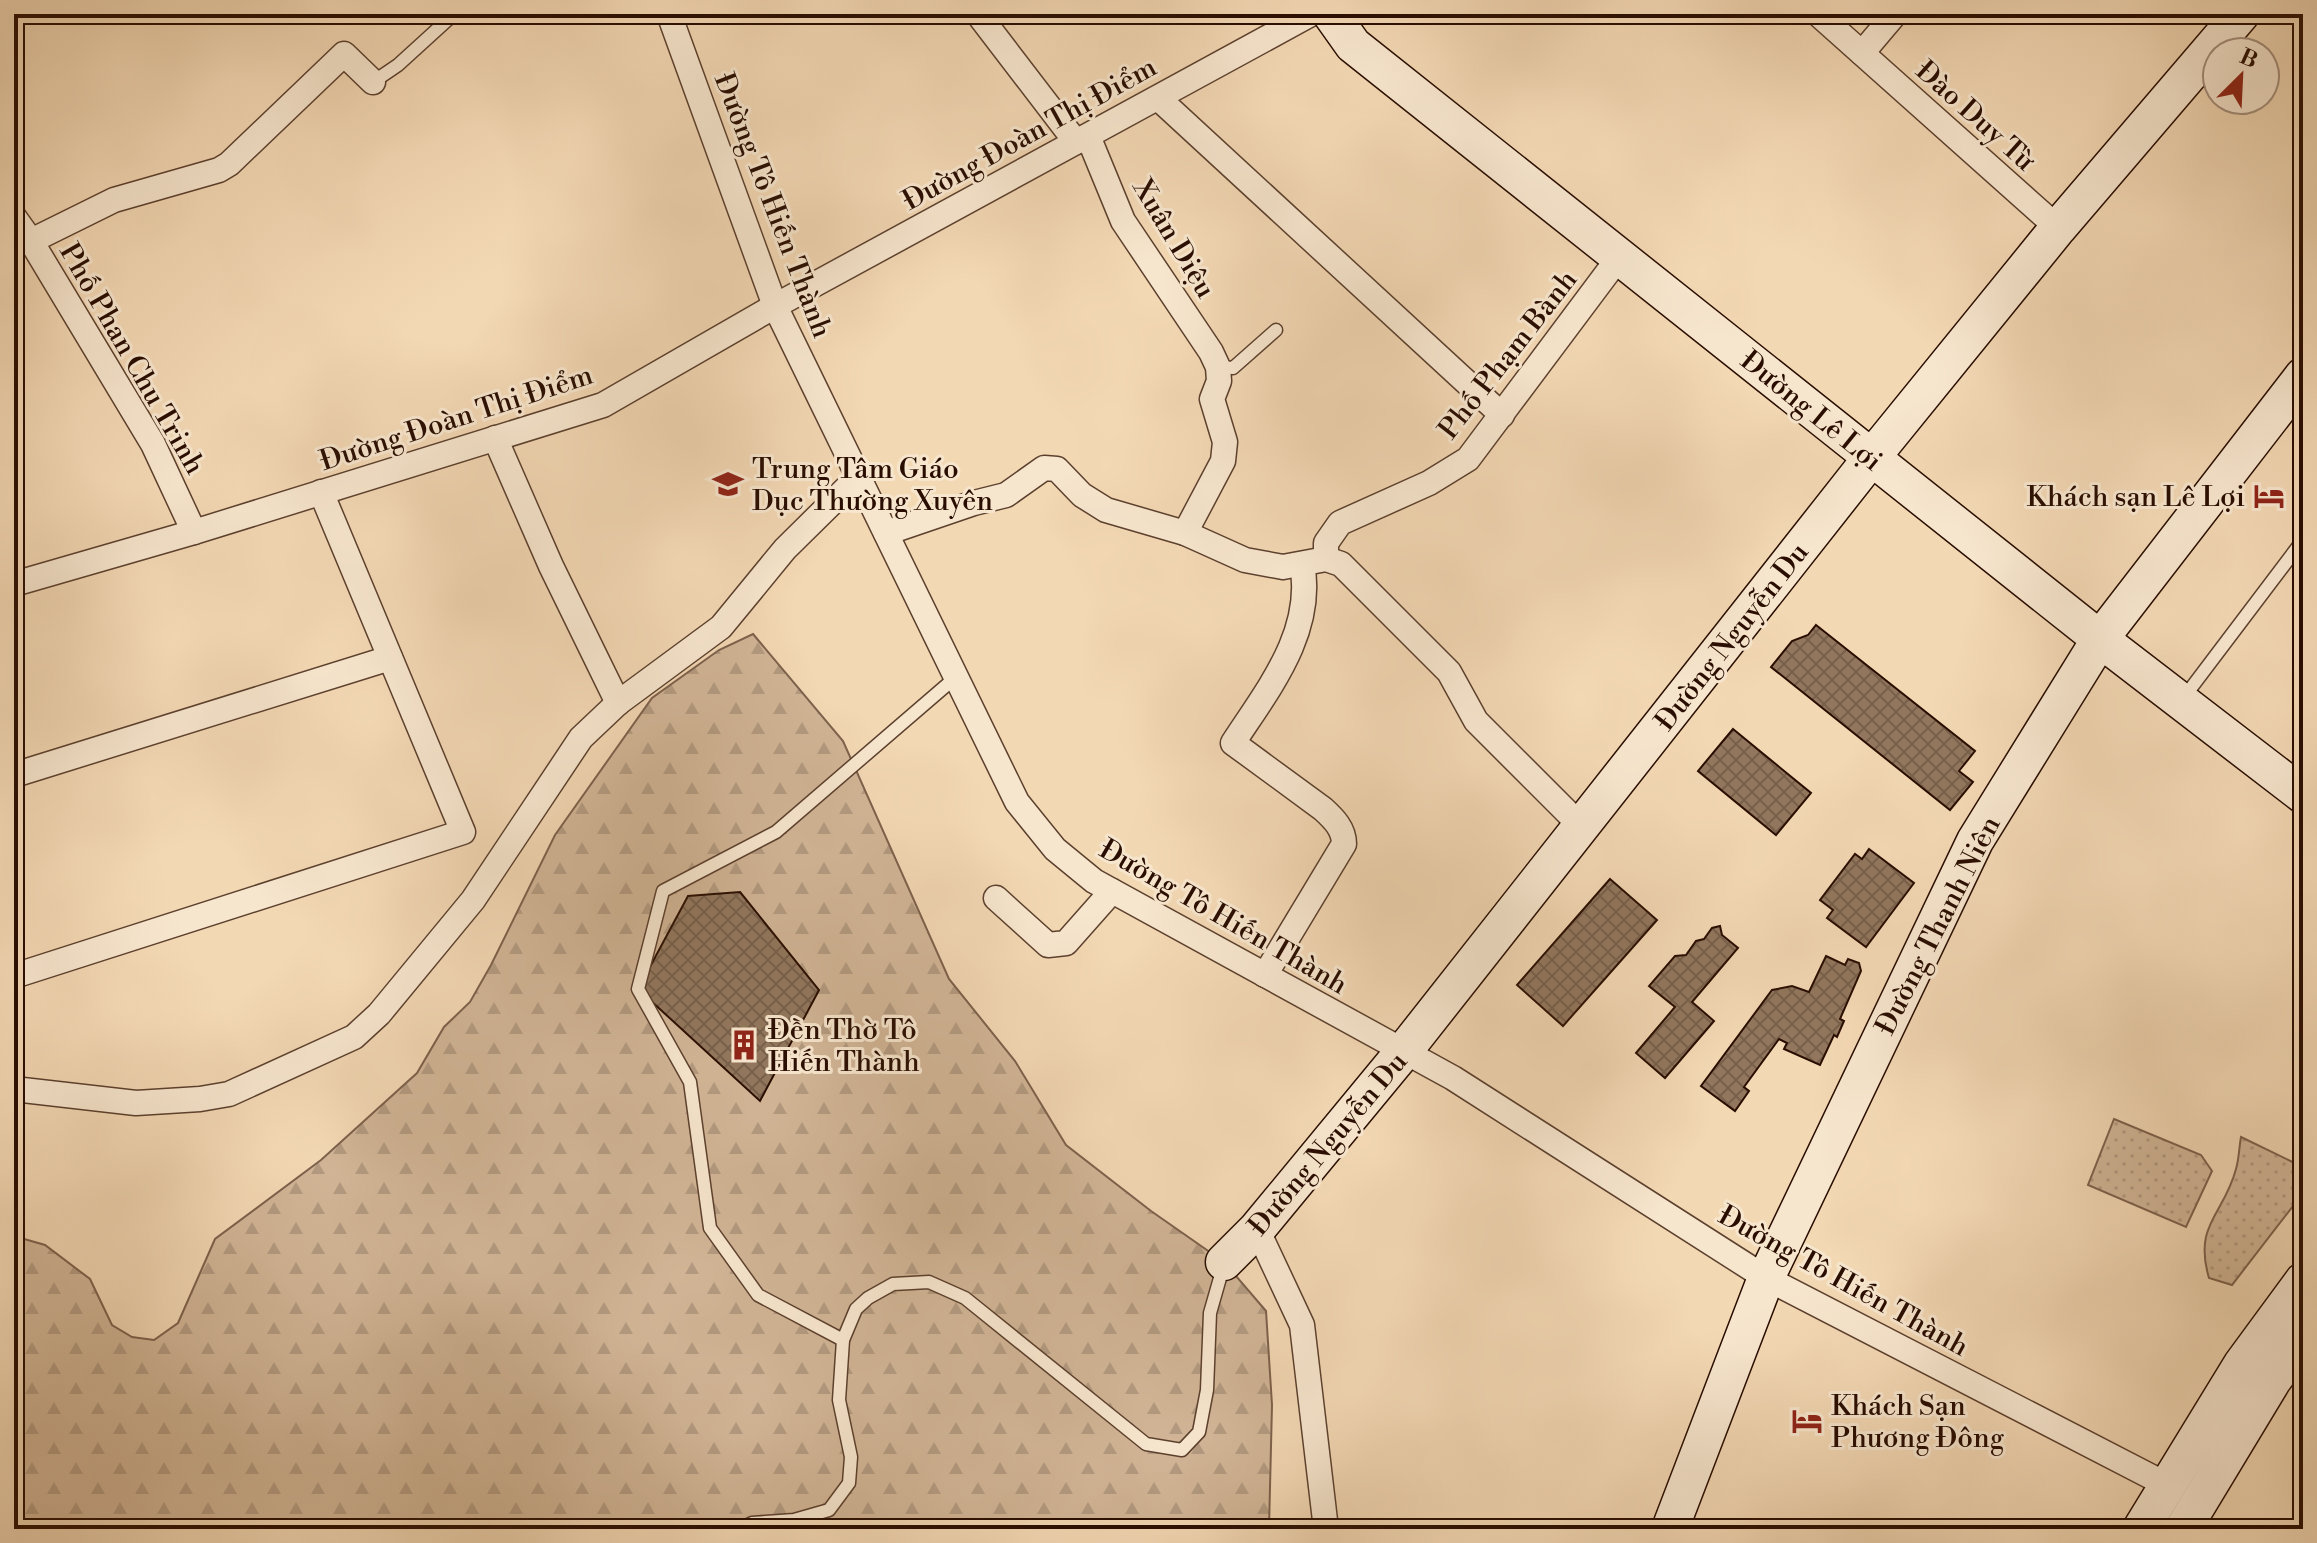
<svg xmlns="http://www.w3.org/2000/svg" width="2317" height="1543" font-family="'Libre Bodoni',serif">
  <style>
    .grass { fill: url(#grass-dots); stroke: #7d614c; stroke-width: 2 }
    .forest { fill: url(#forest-firs); stroke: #7d614c; stroke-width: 2 }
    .building { fill: url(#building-cross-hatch); stroke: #290d01; stroke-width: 2 }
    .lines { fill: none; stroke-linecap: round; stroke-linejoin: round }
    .lane-casing { stroke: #5c402e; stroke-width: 15 }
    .street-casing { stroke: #5c402e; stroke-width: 27 }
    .secondary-casing { stroke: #290d01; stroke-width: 39 }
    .lane { stroke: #f7e6ce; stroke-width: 12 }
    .street { stroke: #f7e6ce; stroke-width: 24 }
    .secondary { stroke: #f7e6ce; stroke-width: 36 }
    .labels { text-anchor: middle; stroke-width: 6; stroke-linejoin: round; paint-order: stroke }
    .street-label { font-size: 28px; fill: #290d01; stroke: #f7e6ce }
    .poi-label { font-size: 28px; fill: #290d01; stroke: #f7e6ce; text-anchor: start }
  </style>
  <defs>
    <pattern id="grass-dots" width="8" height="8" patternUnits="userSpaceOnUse" patternTransform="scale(2)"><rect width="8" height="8" fill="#d1b596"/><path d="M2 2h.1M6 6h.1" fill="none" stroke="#b39a80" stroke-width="1.8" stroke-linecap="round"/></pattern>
    <pattern id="forest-firs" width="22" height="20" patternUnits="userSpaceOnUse" patternTransform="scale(2)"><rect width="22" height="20" fill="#d1b596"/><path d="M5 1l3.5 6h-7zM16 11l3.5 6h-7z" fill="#b39a80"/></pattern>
    <pattern id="building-cross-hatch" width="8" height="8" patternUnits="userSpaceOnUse" patternTransform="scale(2)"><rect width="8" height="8" fill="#92775e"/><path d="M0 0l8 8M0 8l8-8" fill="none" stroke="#77604b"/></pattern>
  </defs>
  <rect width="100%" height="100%" fill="#f3d8b4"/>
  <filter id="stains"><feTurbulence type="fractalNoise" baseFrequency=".0025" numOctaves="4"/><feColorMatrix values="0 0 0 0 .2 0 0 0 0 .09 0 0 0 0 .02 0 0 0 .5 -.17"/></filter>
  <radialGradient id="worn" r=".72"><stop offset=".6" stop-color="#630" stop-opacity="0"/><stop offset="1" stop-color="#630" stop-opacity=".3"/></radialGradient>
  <g class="grass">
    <polygon points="2114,1119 2201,1155 2212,1171 2186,1227 2088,1185"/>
    <path d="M2241,1137L2303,1167V1193L2232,1285L2209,1278C2193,1224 2224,1215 2236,1169C2239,1159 2239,1148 2241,1137Z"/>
  </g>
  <polygon class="forest" points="753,634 843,741 949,979 1015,1061 1066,1145 1151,1211 1224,1262 1266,1311 1272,1405 1269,1529 14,1529 14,1236 45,1245 90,1279 112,1325 132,1337 154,1340 178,1323 215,1239 321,1160 417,1073 444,1027 470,1002 491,965 555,835 652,698 719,650"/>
  <g class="building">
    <polygon points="1816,625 1975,751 1959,771 1973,782 1950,810 1771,667 1792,641 1808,635"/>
    <polygon points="1733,729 1811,793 1776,835 1698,771"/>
    <polygon points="1869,849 1914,883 1866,947 1827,918 1833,910 1820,900 1855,854 1862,859"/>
    <polygon points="1610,879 1657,920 1563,1026 1517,985"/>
    <polygon points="740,892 819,990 760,1101 638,989 688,896"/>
    <polygon points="1720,926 1722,935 1738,948 1692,1002 1714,1021 1665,1078 1636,1053 1675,1007 1649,986 1675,956 1686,955 1696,941 1704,939 1712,928"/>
    <polygon points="1826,956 1845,965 1848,959 1859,963 1861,971 1840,1019 1844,1021 1837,1037 1834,1035 1820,1065 1784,1049 1787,1043 1779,1039 1744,1087 1749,1091 1735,1111 1701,1086 1772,990 1792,986 1809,992"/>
  </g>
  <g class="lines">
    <g class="lane-casing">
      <g id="lane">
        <polyline points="373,82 398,65 454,14"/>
        <polyline points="1218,367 1233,368 1276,330"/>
        <polyline points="2182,700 2303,540"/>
        <polyline points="843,1340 758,1295 710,1228 690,1082 638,989 663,891 776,832 956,677"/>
        <polyline points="740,1529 752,1523 794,1520 829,1510 849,1483 851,1457 839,1400 843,1340 856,1309 868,1298 893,1284 929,1282 965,1298 1146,1444 1182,1450 1199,1432 1207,1390 1210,1313 1224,1264"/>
      </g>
    </g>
    <g class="street-casing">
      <g id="street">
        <polyline points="669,14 775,306 1017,802 1055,849 1094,881 1453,1078 1766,1278 2169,1486"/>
        <polyline points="978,14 1076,142"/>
        <polyline points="1818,14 2058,228"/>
        <polyline points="1862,53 1895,14"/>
        <polyline points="1158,98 1502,415"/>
        <polyline points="1088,136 1123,221 1211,352 1218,367 1219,381 1212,399 1225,442 1223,461 1185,533"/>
        <polyline points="14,217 31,241 153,444 194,532"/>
        <polyline points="31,241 114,200 219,170 229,164 344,54 373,82"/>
        <polyline points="495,438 551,566 618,703"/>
        <polyline points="886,533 974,503 1006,495 1044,468 1057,469 1082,495 1106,510 1185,533 1245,560 1283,567 1326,559 1341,564 1449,672 1476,721 1581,826"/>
        <polyline points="1326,559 1326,543 1340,523 1429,483 1468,459 1620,256"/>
        <polyline points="14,584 194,532 603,405 775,306 1311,14"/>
        <polyline points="14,775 390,658"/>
        <polyline points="996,898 1048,945 1066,943 1112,891"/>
        <path d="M1265,975L1344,844C1344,829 1334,819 1323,809L1233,743C1268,689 1315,632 1302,564"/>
        <polyline points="14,976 463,832 321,492"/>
        <polyline points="14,1089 136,1103 200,1099 229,1094 354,1037 379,1014 473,900 581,738 618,703 721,627 785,549 858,477"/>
        <polyline points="1257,1229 1302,1325 1326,1529"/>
      </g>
    </g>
    <g class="secondary-casing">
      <g id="secondary">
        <polyline points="1331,14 1353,45 2100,639 2303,795"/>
        <polyline points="1224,1262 1257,1229 1404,1051 1872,457 2058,228 2241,14"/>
        <polyline points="1670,1529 1766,1278 1975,841 2100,639 2303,376"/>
        <polyline points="2141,1529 2242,1364 2303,1281"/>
        <polyline points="2183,1529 2273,1380 2303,1339"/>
      </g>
    </g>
    <use href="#lane" class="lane"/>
    <use href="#street" class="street"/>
    <use href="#secondary" class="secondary"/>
  </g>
  <defs>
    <g id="school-bare" transform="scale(2.4)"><path d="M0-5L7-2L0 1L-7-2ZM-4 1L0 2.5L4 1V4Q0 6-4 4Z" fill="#8f2418" stroke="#f7e6ce" stroke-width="2.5" paint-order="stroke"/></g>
    <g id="hotel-bare" transform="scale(2.4)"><path d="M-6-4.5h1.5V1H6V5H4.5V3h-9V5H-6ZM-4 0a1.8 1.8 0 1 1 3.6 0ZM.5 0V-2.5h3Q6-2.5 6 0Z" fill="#8f2418" stroke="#f7e6ce" stroke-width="2.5" paint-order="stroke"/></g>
    <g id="building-bare" transform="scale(2.4)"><path d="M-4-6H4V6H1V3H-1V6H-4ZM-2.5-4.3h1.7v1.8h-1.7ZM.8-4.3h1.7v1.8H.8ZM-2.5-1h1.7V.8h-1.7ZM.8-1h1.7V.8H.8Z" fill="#8f2418" stroke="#f7e6ce" stroke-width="2.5" paint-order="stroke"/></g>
  </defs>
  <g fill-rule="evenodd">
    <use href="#school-bare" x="728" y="484"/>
    <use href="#hotel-bare" x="2269" y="496"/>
    <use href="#building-bare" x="744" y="1045"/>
    <use href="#hotel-bare" x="1807" y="1421"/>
  </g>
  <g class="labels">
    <g class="street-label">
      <text transform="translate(1976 115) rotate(42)" y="10">Đào Duy Từ</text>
      <text transform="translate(1029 133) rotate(-29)" y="10">Đường Đoàn Thị Điểm</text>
      <text transform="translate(774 205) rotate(69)" y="10">Đường Tô Hiến Thành</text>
      <text transform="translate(1175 238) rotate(59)" y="10">Xuân Diệu</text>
      <text transform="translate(1507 354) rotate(-52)" y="10">Phố Phạm Bành</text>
      <text transform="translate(133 358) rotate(60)" y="10">Phố Phan Chu Trinh</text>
      <text transform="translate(1812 410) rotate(39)" y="10">Đường Lê Lợi</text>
      <text transform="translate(456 417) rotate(-18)" y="10">Đường Đoàn Thị Điểm</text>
      <text transform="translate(1731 636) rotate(-52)" y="10">Đường Nguyễn Du</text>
      <text transform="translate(1224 916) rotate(30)" y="10">Đường Tô Hiến Thành</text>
      <text transform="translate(1937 925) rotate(-63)" y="10">Đường Thanh Niên</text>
      <text transform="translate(1327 1143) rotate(-50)" y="10">Đường Nguyễn Du</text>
      <text transform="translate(1844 1280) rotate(29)" y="10">Đường Tô Hiến Thành</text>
    </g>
    <g class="poi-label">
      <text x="752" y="478">Trung Tâm Giáo<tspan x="752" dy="32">Dục Thường Xuyên</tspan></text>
      <text x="2245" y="506" text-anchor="end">Khách sạn Lê Lợi</text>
      <text x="768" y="1039">Đền Thờ Tô<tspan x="768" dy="32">Hiến Thành</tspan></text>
      <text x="1831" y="1415">Khách Sạn<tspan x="1831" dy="32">Phương Đông</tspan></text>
    </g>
  </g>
  <rect width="2317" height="1543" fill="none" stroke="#f3d8b4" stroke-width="48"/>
  <rect x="16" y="16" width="2285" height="1511" fill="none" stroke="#290d01" stroke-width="4"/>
  <rect x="24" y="24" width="2269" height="1495" fill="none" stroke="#290d01" stroke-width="2"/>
  <g transform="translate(2241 76) rotate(24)"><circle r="38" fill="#f7e6ce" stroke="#a58f7c" stroke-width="2"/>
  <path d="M0-6L14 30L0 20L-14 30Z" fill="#8f2418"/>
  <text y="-12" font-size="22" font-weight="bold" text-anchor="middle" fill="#290d01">B</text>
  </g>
  <rect width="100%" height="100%" filter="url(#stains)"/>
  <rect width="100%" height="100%" fill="url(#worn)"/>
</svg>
